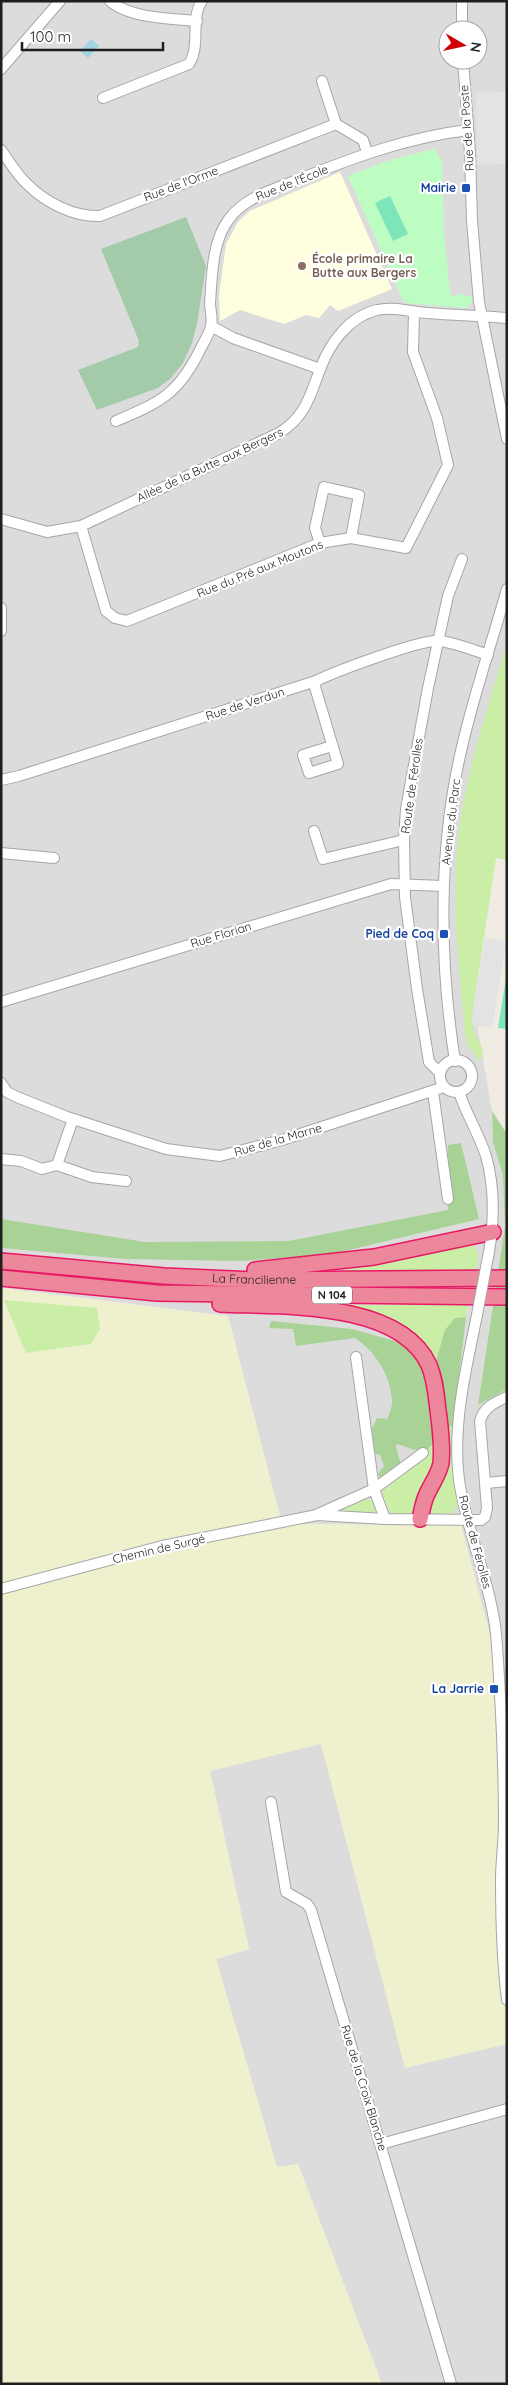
<svg xmlns="http://www.w3.org/2000/svg" width="508" height="2385" font-family="Quicksand,sans-serif">
  <style>
    .residential { fill: #dddcdc; fill-rule: evenodd }
    .education { fill: #fffedf }
    .farmland { fill: #eff0ce }
    .grass { fill: #cbeea7 }
    .forest { fill: #a9d296 }
    .cemetery { fill: #a4cba9 }
    .park { fill: #befdc2 }
    .pitch { fill: #7de5ba }
    .parking { fill: #e3e3e3 }
    .water { fill: #a2d4e1 }
    .lines { fill: none; stroke-linecap: round; stroke-linejoin: round }
    .minor-casing { stroke: #a6a6a6; stroke-width: 12 }
    .highway-casing { stroke: #e71964; stroke-width: 18 }
    .minor { stroke: #fff; stroke-width: 10 }
    .highway { stroke: #ed879c; stroke-width: 15 }
    .minor-bridge-casing { stroke: #a6a6a6; stroke-width: 12; stroke-linecap: butt }
    .minor-bridge { stroke: #fff; stroke-width: 10 }
    .transit-dot { fill: #1a4fb4; stroke: #fff; stroke-width: 2 }
    .education-dot { fill: #8d6e63; stroke: #fff; stroke-width: 2 }
    .labels { text-anchor: middle; stroke-width: 4.5; stroke-linejoin: round; paint-order: stroke }
    .shield { fill: #fff; stroke: #626262; stroke-width: 1 }
    .shield-label { font-size: 11px; font-weight: bold; fill: #1f1f1f }
    .street-label { font-size: 12px; fill: #1f1f1f; stroke: #fff }
    .transit-label { font-size: 12px; font-weight: bold; fill: #164399; stroke: #fff; text-anchor: end }
    .education-label { font-size: 12px; font-weight: bold; fill: #785e54; stroke: #fff; text-anchor: start }
  </style>
  <rect width="100%" height="100%" fill="#f0ece4"/>
  <g class="residential">
    <path d="M1,1H507V706L472,995L492,1111L493,1142L503,1176L505,1200V1226L478,1405L507,1389V1699L461,1525L282,1524L228,1316L1,1288ZM448,30H478V60H448Z"/>
    <polygon points="321,1743 405,2067 507,2044 507,2384 382,2384 298,2164 277,2167 216,1959 249,1949 210,1771"/>
  </g>
  <polygon class="education" points="340,172 392,289 338,311 330,305 319,318 306,315 284,324 240,310 220,321 219,295 226,244 238,222 250,211"/>
  <polygon class="farmland" points="1,1288 228,1316 282,1524 461,1525 507,1699 507,2044 405,2068 321,1744 210,1771 249,1949 216,1959 277,2167 298,2164 382,2384 1,2384"/>
  <g class="grass">
    <path d="M507,643V860L496,858L472,1017C473,1023 473,1029 475,1034C479,1044 488,1050 479,1061L468,1045L465,1035C459,963 449,888 461,816C471,757 490,700 507,643Z"/>
    <path d="M467,1243C480,1249 479,1257 476,1270H312Z"/>
    <polygon points="4,1300 97,1308 100,1329 91,1344 26,1353"/>
    <polygon points="336,1305 468,1305 466,1317 455,1319 434,1368 428,1356"/>
    <path d="M443,1423L453,1426L458,1503C454,1515 448,1515 436,1515L427,1508Z"/>
    <polygon points="436,1440 435,1461 416,1508 412,1513 396,1515 389,1511 382,1492 422,1459 415,1450 426,1451"/>
    <polygon points="373,1499 377,1513 372,1516 340,1512 342,1509 363,1500"/>
  </g>
  <g class="forest">
    <polygon points="492,1111 507,1134 507,1389 478,1405 505,1226 503,1176 493,1142"/>
    <polygon points="461,1143 479,1219 332,1254 240,1261 126,1259 1,1248 1,1219 145,1242 289,1241 448,1210 448,1145"/>
    <polygon points="466,1317 453,1426 447,1427 434,1368 445,1330 455,1318"/>
    <path d="M271,1321L352,1329L402,1343L423,1364L436,1440L426,1451L415,1450L397,1444L396,1447L401,1465L381,1479L378,1474L384,1466L380,1455L374,1453L372,1429L377,1418L387,1419C389,1414 393,1406 392,1400C390,1375 376,1352 355,1338L296,1346L293,1329L269,1328Z"/>
  </g>
  <polygon class="cemetery" points="186,217 206,266 197,324 192,343 183,363 171,378 158,388 97,410 78,370 138,347 139,341 101,249"/>
  <polygon class="park" points="434,149 442,160 444,234 450,293 452,297 461,294 472,297 472,302 466,308 407,303 403,300 348,176 387,161"/>
  <g class="pitch">
    <polygon points="390,196 408,234 393,241 375,203"/>
    <polygon points="507,972 507,1029 498,1028"/>
  </g>
  <g class="parking">
    <polygon points="507,92 507,164 477,165 476,93"/>
    <polygon points="485,937 506,942 492,1028 474,1026 472,1018"/>
  </g>
  <polygon class="water" points="91,39 99,46 88,58 80,51"/>
  <g class="lines">
    <g class="minor-casing">
      <g id="minor">
        <path d="M110,1C129,18 172,19 197,21"/>
        <polyline points="462,30 462,1"/>
        <polyline points="463,60 470,153 472,221 479,302 507,439"/>
        <polyline points="1,69 60,1"/>
        <polyline points="322,81 336,124"/>
        <path d="M103,98L189,64C201,46 190,17 202,1"/>
        <path d="M1,150C9,161 17,175 27,184C46,203 74,217 100,216L336,124L363,140L367,152"/>
        <polyline points="211,326 233,338 320,369"/>
        <path d="M116,421C161,402 178,394 200,350C203,343 210,333 211,326C213,319 210,310 210,303C212,276 212,241 229,219C245,197 273,190 297,180C352,158 409,137 468,130"/>
        <path d="M1,519L47,532L81,526L279,433C306,417 310,395 321,367C330,343 350,316 377,310C393,306 411,312 427,313C453,315 480,316 507,318"/>
        <polyline points="81,526 106,611 115,618 127,621 320,543 351,538 406,548 448,465 437,418 413,352 414,312"/>
        <polyline points="320,543 315,528 324,487 359,495 351,538"/>
        <polyline points="1,608 1,631"/>
        <polyline points="316,681 315,687 338,764 309,773 303,755 332,746"/>
        <path d="M1,780L19,776L316,681C334,672 424,638 440,641C456,643 473,650 488,655"/>
        <polyline points="314,831 323,859 404,840"/>
        <polyline points="1,853 54,858"/>
        <polyline points="1,1002 391,884 443,886"/>
        <circle cx="456" cy="1076" r="16"/>
        <path d="M455,1061C439,959 438,847 462,747C474,694 492,642 507,589"/>
        <polyline points="440,1073 429,1062 417,989 405,897 404,840 406,809 428,688 448,596 462,559"/>
        <polyline points="1,1083 7,1092 17,1097 67,1117 166,1149 220,1156 282,1140 444,1087"/>
        <polyline points="433,1092 448,1199"/>
        <path d="M459,1092C466,1114 479,1134 486,1156C496,1191 494,1232 486,1267"/>
        <polyline points="1,1159 21,1161 42,1169 57,1165 73,1119"/>
        <polyline points="57,1165 92,1177 126,1181"/>
        <path d="M477,1315C466,1369 452,1425 459,1480C467,1536 494,1588 497,1646C501,1705 504,1764 504,1823C504,1842 501,1861 501,1880C501,1920 502,1960 507,2000"/>
        <polyline points="356,1357 374,1489 385,1519"/>
        <polyline points="486,1483 507,1481"/>
        <polyline points="318,1514 374,1489 423,1453"/>
        <path d="M1,1589L162,1546L317,1515L385,1519L481,1520L485,1517L487,1508L480,1421C484,1407 494,1403 507,1397"/>
        <polyline points="271,1802 286,1892 307,1904 311,1910 451,2384"/>
        <polyline points="381,2144 507,2109"/>
      </g>
    </g>
    <g class="highway-casing">
      <g id="highway">
        <path id="s1" d="M1,1261L164,1276L255,1280L507,1278"/>
        <polyline points="255,1270 374,1257 493,1232"/>
        <polyline points="1,1278 157,1293 507,1297"/>
        <path d="M220,1304C280,1307 399,1300 429,1365C435,1379 436,1394 438,1410C440,1427 443,1445 441,1463C439,1474 432,1483 427,1494C423,1502 422,1511 420,1519"/>
      </g>
    </g>
    <use href="#minor" class="minor"/>
    <use href="#highway" class="highway"/>
    <g class="minor-bridge-casing">
      <polyline id="minor-bridge" points="477,1315 486,1267"/>
    </g>
    <use href="#minor-bridge" class="minor-bridge"/>
  </g>
  <g class="transit-dot">
    <rect x="461" y="183" width="10" height="10" rx="2.5"/>
    <rect x="439" y="929" width="10" height="10" rx="2.5"/>
    <rect x="489" y="1684" width="10" height="10" rx="2.5"/>
  </g>
  <circle class="education-dot" cx="302" cy="266" r="5"/>
  <g class="labels">
    <rect class="shield" x="312" y="1286.5" width="40" height="17" rx="4"/>
    <g class="shield-label">
      <text x="332" y="1299">N 104</text>
    </g>
    <g class="street-label">
      <text transform="translate(467 128) rotate(-94)" y="4">Rue de la Poste</text>
      <text transform="translate(292 183) rotate(-22)" y="4">Rue de l'École</text>
      <text transform="translate(181 184) rotate(-21)" y="4">Rue de l'Orme</text>
      <text transform="translate(210 465) rotate(-25)" y="4">Allée de la Butte aux Bergers</text>
      <text transform="translate(260 569) rotate(-22)" y="4">Rue du Pré aux Moutons</text>
      <text transform="translate(245 704) rotate(-18)" y="4">Rue de Verdun</text>
      <text transform="translate(412 786) rotate(-82)" y="4">Route de Férolles</text>
      <text transform="translate(451 822) rotate(-83)" y="4">Avenue du Parc</text>
      <text transform="translate(221 935) rotate(-17)" y="4">Rue Florian</text>
      <text transform="translate(278 1140) rotate(-16)" y="4">Rue de la Marne</text>
      <text dy="4" stroke="none"><textPath href="#s1" startOffset="254">La Francilienne</textPath></text>
      <text transform="translate(475 1542) rotate(75)" y="4">Route de Férolles</text>
      <text transform="translate(159 1549) rotate(-13)" y="4">Chemin de Surgé</text>
      <text transform="translate(364 2088) rotate(73)" y="4">Rue de la Croix Blanche</text>
    </g>
    <g class="transit-label">
      <text x="456" y="192">Mairie</text>
      <text x="434" y="938">Pied de Coq</text>
      <text x="484" y="1693">La Jarrie</text>
    </g>
    <g class="education-label">
      <text x="312" y="263">École primaire La<tspan x="312" dy="14">Butte aux Bergers</tspan></text>
    </g>
  </g>
  <rect width="508" height="2385" fill="none" stroke="#1f1f1f" stroke-width="5"/>
  <g transform="translate(463 45) rotate(99)"><circle r="24" fill="#ffffff" stroke="#a5a5a5"/>
  <path d="M0-4L9 19L0 12L-9 19Z" fill="#ce0005"/>
  <text y="-8" font-size="14" font-weight="bold" text-anchor="middle" fill="#1f1f1f">N</text>
  </g>
  <path d="M22 42v8h141v-8" fill="none" stroke="#1f1f1f" stroke-width="2.5"/>
  <text x="30" y="42" font-size="15" fill="#1f1f1f" stroke="#ffffff" stroke-width="4" paint-order="stroke">100 m</text>
</svg>
